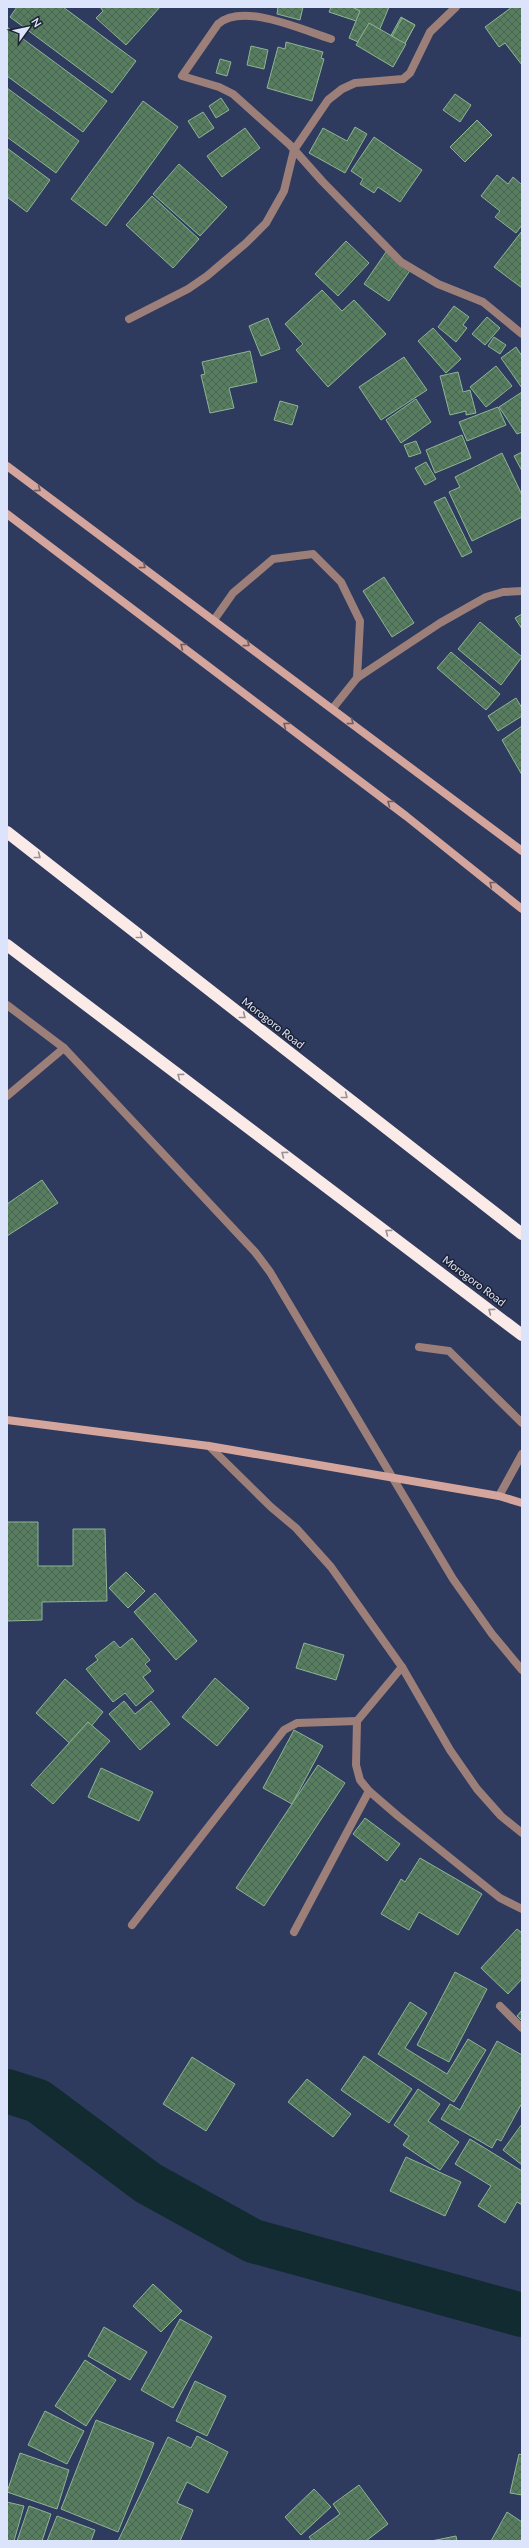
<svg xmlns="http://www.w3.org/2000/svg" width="529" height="2548" font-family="Lato,sans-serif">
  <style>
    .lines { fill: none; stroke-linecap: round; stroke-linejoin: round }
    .river { stroke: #112b30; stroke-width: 44 }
    .building { fill: url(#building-cross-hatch); stroke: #8db593 }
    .lane { stroke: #9d7f7a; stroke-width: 8 }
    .street { stroke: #9d7f7a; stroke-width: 8 }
    .secondary { stroke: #d3a59d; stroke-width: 8 }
    .highway { stroke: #faebe9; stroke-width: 12 }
    .oneway { stroke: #6f5d63 }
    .oneway2 { stroke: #979197 }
    .labels { text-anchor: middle; stroke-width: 3; stroke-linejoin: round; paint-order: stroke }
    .street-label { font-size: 11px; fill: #dce4fb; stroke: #1d2233 }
  </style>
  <defs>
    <pattern id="building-cross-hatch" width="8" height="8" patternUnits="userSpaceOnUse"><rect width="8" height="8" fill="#567d5e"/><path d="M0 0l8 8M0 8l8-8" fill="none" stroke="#4d6355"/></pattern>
  </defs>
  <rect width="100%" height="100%" fill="#2e3a5e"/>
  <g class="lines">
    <polyline class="river" points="7,2091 38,2101 148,2183 253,2241 522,2315"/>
  </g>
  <g class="building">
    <polygon points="17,7 63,7 136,61 112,93 10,17"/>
    <polygon points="100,7 160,7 126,45 96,18 103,11"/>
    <polygon points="278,7 303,7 300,20 277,14"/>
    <polygon points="331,7 364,7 359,22 329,12"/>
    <polygon points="352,7 389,7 372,48 349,38 360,11"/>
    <polygon points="512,7 522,7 522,65 505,43 499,47 485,27"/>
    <polygon points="401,17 415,25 396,60 382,52"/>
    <polygon points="402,18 415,25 398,56 385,50"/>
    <polygon points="369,23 406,44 393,67 356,45"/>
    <polygon points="7,27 107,101 83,132 7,76"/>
    <polygon points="286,42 323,52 321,58 324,59 312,101 267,88 278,47 285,49"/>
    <polygon points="251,46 268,50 264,69 247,65"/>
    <polygon points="220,59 231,62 227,76 216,73"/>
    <polygon points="7,88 79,141 56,173 7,137"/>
    <polygon points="455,94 471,105 460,122 443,110"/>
    <polygon points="221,98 229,110 216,118 209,106"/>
    <polygon points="143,101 178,127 106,226 71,199"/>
    <polygon points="203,112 214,128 199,138 188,121"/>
    <polygon points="477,120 492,135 465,162 450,147"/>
    <polygon points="355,127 367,134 345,173 309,153 323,128 347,141"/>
    <polygon points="245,128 260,148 222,177 207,156"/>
    <polygon points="374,137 422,170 400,202 378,187 374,193 360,184 363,179 351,171"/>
    <polygon points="7,148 50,180 27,212 7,197"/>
    <polygon points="179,164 227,207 200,236 153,194"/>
    <polygon points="497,175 508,184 513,177 522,185 522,225 516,233 495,217 500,211 481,196"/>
    <polygon points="152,196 199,239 173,268 126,225"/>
    <polygon points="522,231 522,288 494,267"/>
    <polygon points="346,241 369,263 338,296 315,274"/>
    <polygon points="386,252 411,269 389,301 364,284"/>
    <polygon points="322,290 342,311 354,300 386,334 328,387 296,350 303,344 285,324"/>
    <polygon points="454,306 469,317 463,325 467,328 456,342 438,327"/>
    <polygon points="487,317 500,328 485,345 472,334"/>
    <polygon points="268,318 280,349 261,356 249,326"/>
    <polygon points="433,328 461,359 446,373 418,341"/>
    <polygon points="494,337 506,345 500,354 488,346"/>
    <polygon points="516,347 522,356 522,388 501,358"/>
    <polygon points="250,351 257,382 229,388 234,408 210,413 201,375 205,374 202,362"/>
    <polygon points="404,357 427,390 381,420 359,387"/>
    <polygon points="496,366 512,386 486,407 470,387"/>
    <polygon points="458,372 463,392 470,390 476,413 466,415 466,411 450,415 440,376"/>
    <polygon points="522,392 522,432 517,434 499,407"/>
    <polygon points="416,399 431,422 401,443 386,420"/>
    <polygon points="280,401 298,406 292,425 274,420"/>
    <polygon points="498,407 506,425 467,441 459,422"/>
    <polygon points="462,435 471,458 435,473 426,450"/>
    <polygon points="416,441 421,453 409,457 404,445"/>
    <polygon points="522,452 522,471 514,456"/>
    <polygon points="502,453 522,495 522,517 472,541 449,492 460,487 455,477"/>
    <polygon points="426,462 436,479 425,485 415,468"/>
    <polygon points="445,497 472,552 462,557 434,502"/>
    <polygon points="384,577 414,623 392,637 363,591"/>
    <polygon points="522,614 522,629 515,618"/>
    <polygon points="480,622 522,657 501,685 458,649"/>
    <polygon points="451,652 500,694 486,710 437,668"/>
    <polygon points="516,698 522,708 522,716 498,731 488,716"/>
    <polygon points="522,726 522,775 502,740"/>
    <polygon points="42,1180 58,1203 7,1236 7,1204"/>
    <polygon points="7,1522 38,1522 38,1566 73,1566 73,1529 105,1529 107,1601 42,1602 42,1620 7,1621"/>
    <polygon points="126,1572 145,1591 128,1608 109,1588"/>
    <polygon points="155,1593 197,1641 176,1660 134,1612"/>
    <polygon points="132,1638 150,1660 145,1664 151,1671 143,1677 154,1691 136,1706 125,1693 113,1702 86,1669 98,1660 95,1656 114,1641 120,1648"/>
    <polygon points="304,1643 344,1655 336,1680 296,1668"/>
    <polygon points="215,1678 249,1708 217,1746 182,1717"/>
    <polygon points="65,1679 103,1712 74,1747 36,1713"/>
    <polygon points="124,1701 135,1714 151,1701 170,1724 140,1750 109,1714"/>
    <polygon points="88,1722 110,1741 53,1804 31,1785"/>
    <polygon points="294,1730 323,1746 292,1804 263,1788"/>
    <polygon points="318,1765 345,1783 264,1906 236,1888"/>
    <polygon points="101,1768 153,1792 139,1821 88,1797"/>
    <polygon points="365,1818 400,1844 387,1861 353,1834"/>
    <polygon points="420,1858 482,1894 458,1935 419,1912 409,1930 381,1914 401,1879 405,1882"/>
    <polygon points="517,1929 522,1933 522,1979 508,1994 481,1968"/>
    <polygon points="455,1972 487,1989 449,2062 417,2045"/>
    <polygon points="410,2002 427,2013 405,2048 447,2074 468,2039 486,2050 454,2102 378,2054"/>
    <polygon points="522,2010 522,2021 517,2016"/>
    <polygon points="497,2041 522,2055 522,2103 501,2141 497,2139 492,2148 441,2119 450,2104 460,2110"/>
    <polygon points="364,2056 412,2089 389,2123 341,2090"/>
    <polygon points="192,2057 235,2084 206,2131 163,2104"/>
    <polygon points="307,2079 351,2114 333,2137 288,2102"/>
    <polygon points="418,2089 440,2104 428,2121 459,2142 440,2170 403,2145 409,2136 394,2125"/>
    <polygon points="522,2124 522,2165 503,2150"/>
    <polygon points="470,2139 522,2171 522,2205 517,2202 505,2223 478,2206 491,2186 455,2164"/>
    <polygon points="406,2157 461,2182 445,2216 390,2191"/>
    <polygon points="153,2284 182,2311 161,2332 133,2306"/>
    <polygon points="180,2319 212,2337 173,2408 141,2390"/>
    <polygon points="104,2327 147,2352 130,2380 88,2356"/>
    <polygon points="85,2360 116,2380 86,2426 55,2406"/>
    <polygon points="195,2381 226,2396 207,2436 176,2421"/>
    <polygon points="45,2411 84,2431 67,2464 28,2445"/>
    <polygon points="96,2420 154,2443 118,2532 61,2509"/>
    <polygon points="197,2436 228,2452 208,2493 187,2482 177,2503 193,2510 180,2541 118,2541 168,2437 191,2448"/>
    <polygon points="20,2453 69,2470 57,2509 7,2492"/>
    <polygon points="519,2454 522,2455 522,2495 510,2493"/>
    <polygon points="359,2485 388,2524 366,2541 312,2541 309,2537 340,2514 333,2504"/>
    <polygon points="314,2489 331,2507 301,2535 285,2517"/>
    <polygon points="7,2502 24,2506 14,2541 7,2541"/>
    <polygon points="29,2506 51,2514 42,2541 17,2541"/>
    <polygon points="507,2512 522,2522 522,2541 491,2541"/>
    <polygon points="57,2516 95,2530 91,2541 47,2541"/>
    <polygon points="456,2536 457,2541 431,2541"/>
  </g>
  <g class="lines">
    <g class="lane">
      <polyline points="214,620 233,593 273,559 313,554 341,582 360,621 357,678"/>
      <polyline points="7,1005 64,1048 255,1252 270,1272 453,1579 492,1634 522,1670"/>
      <polyline points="7,1096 64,1048"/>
      <polyline points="419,1347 449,1351 522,1423"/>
      <polyline points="499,1496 522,1454"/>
      <polyline points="132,1925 284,1730 297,1723 357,1721"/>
      <polyline points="294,1932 369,1791"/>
      <polyline points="500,2006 522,2028"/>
    </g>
    <g class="street">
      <path d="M331,39C302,30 243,2 218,24L182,76L219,87L233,94L290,145L322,181L401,262L438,284L483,302L522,334"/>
      <polyline points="129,319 188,289 207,276 246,243 266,223 284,191 294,150 328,100 342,89 355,83 403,79 410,73 430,32 456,7"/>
      <polyline points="333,708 357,678 440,623 486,597 503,592 522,591"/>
      <polyline points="209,1446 271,1507 296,1528 331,1567 402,1667 450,1750 477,1789 501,1816 522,1833"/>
      <polyline points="402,1667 357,1721 356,1765 360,1780 369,1791 398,1816 500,1898 522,1909"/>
    </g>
    <g class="secondary">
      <polyline points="7,466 522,851"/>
      <polyline points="7,514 406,816 522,909"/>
      <polyline points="7,1420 209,1446 499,1496 522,1503"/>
    </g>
    <g class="highway">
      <polyline points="7,832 522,1234"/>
      <polyline points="7,945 522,1335"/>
    </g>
  </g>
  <defs><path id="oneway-chevron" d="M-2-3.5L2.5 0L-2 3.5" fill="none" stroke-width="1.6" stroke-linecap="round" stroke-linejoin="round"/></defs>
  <g class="oneway">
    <use href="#oneway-chevron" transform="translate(38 489) rotate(37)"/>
    <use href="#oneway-chevron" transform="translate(143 566) rotate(37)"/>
    <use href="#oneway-chevron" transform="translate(247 644) rotate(37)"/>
    <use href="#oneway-chevron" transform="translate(183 646) rotate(-143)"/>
    <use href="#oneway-chevron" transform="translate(351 722) rotate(37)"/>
    <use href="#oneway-chevron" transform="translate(286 725) rotate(-143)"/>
    <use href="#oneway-chevron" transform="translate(390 803) rotate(-143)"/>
    <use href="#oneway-chevron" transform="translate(492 884) rotate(-141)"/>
  </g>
  <g class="oneway2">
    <use href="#oneway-chevron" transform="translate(38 856) rotate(38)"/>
    <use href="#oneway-chevron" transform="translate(140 936) rotate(38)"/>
    <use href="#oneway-chevron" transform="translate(243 1016) rotate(38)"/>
    <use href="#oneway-chevron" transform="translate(180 1076) rotate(-143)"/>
    <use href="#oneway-chevron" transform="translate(345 1096) rotate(38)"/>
    <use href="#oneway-chevron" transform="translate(284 1154) rotate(-143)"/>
    <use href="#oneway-chevron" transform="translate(388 1232) rotate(-143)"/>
    <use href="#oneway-chevron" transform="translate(491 1311) rotate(-143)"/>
  </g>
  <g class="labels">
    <g class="street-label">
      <text transform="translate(273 1023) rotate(38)" y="4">Morogoro Road</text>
      <text transform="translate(474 1281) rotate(37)" y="4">Morogoro Road</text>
    </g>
  </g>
  <rect width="529" height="2548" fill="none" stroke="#dce4fb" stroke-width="16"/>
  <g transform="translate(28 28) rotate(57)" stroke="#1d2233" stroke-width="3" paint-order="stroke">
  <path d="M0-3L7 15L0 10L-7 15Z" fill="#dce4fb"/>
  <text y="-6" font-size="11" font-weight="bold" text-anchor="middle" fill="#dce4fb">N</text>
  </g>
</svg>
